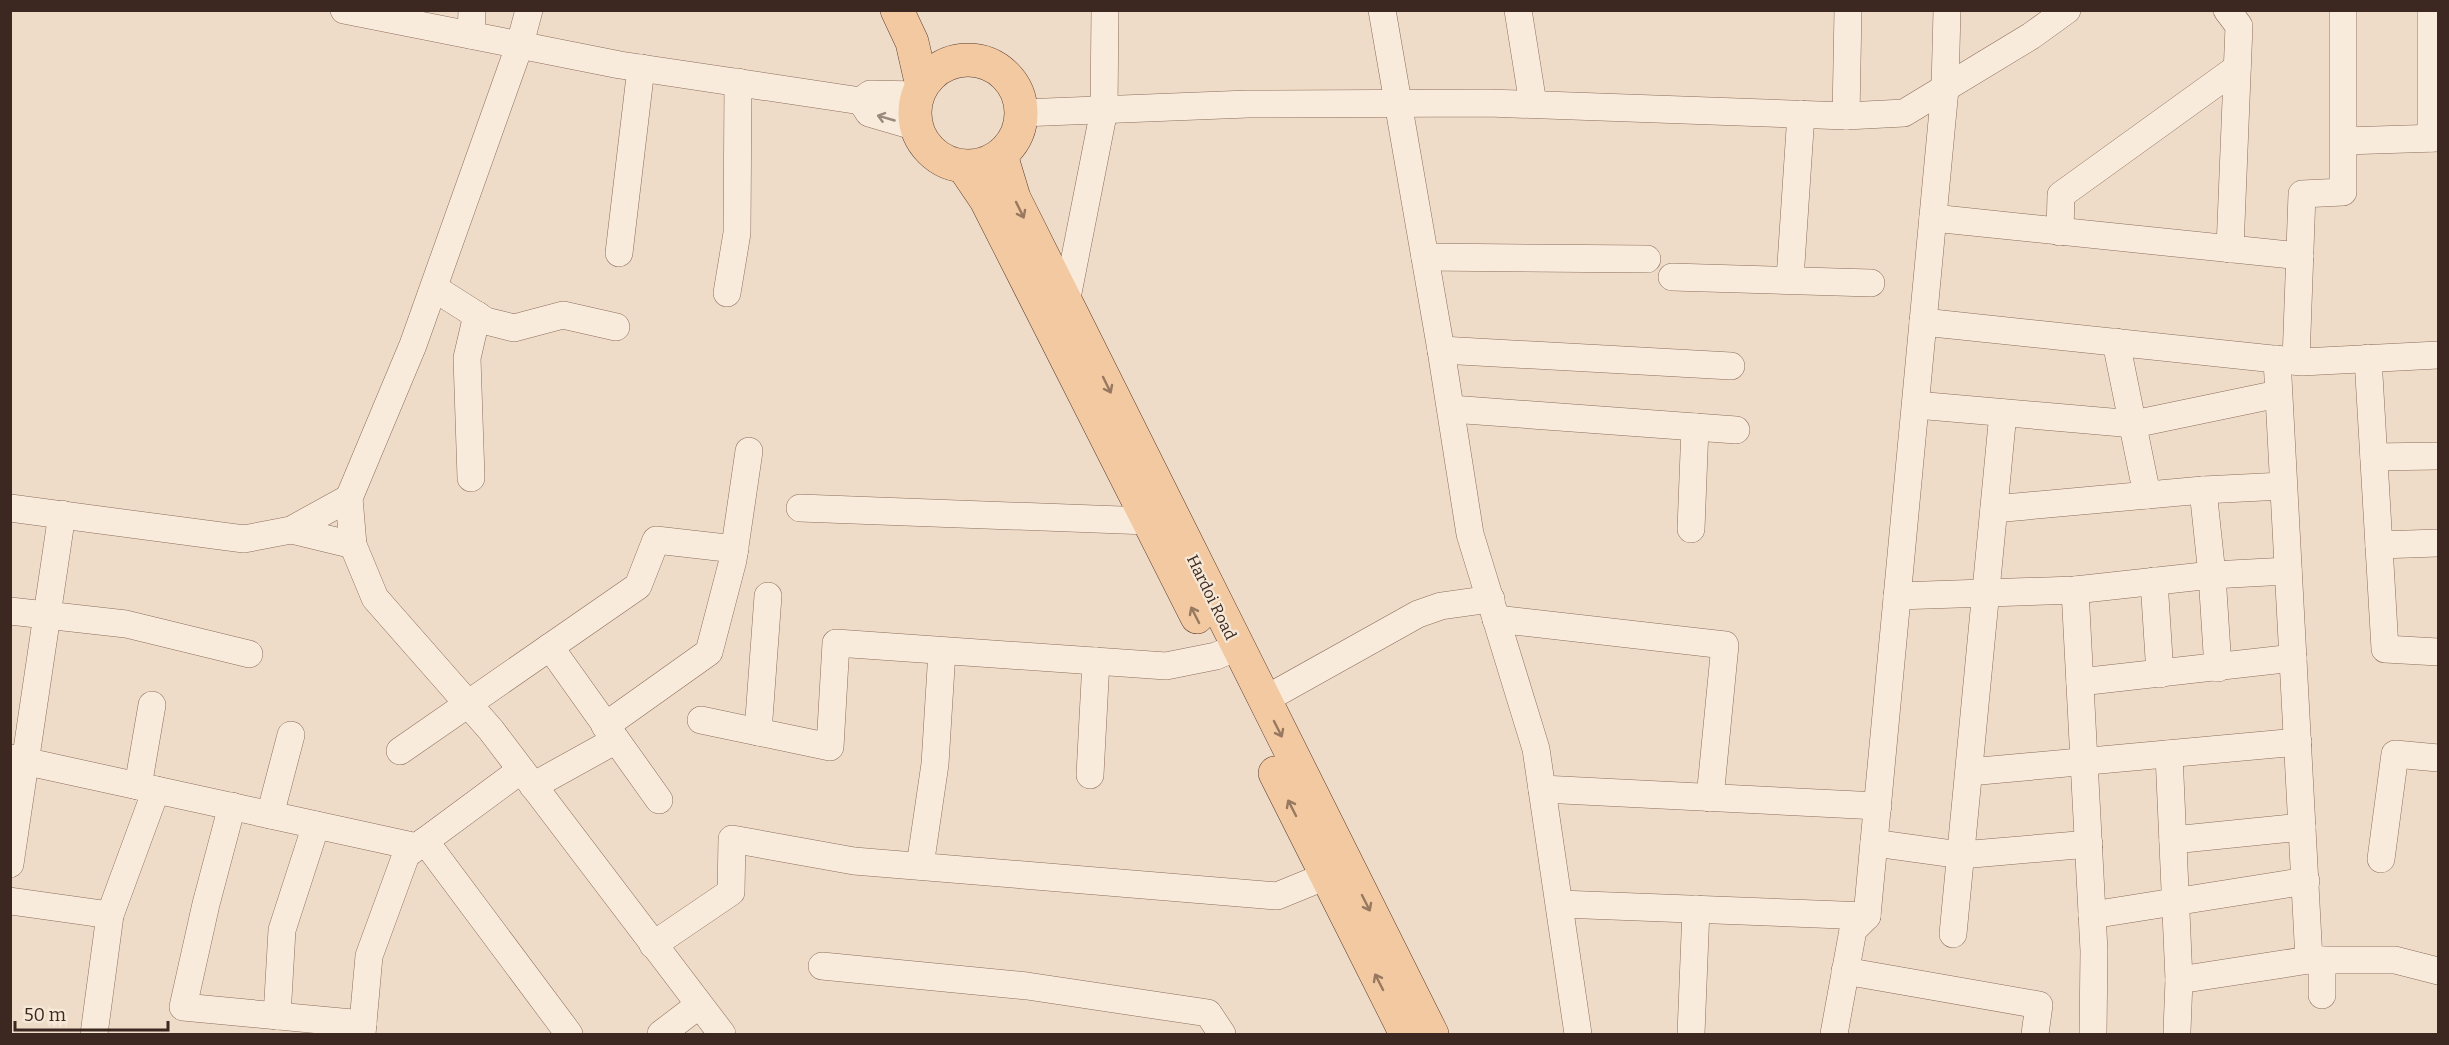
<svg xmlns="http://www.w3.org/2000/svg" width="2449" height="1045" font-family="Bitter,serif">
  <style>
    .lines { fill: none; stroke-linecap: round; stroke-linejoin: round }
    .minor-casing { stroke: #8c6d5c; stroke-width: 28 }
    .major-casing { stroke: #5a3c30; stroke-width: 34 }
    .minor { stroke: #f9ebdb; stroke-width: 27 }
    .major { stroke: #f2c9a0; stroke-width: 33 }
    .oneway { stroke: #9a8a7e }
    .oneway2 { stroke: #977860 }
    .labels { text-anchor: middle; stroke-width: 4.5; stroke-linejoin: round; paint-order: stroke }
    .street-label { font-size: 16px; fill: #3c2820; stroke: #f6e8d7 }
  </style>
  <rect width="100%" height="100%" fill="#efdcc8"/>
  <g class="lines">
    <g class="minor-casing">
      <g id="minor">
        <polyline points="344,10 620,65 861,101 870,94 918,95"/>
        <polyline points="529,10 520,44 413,345 349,498 353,545 375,598 491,730 722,1034"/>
        <polyline points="1382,10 1441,350 1470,534 1536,749 1578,1034"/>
        <polyline points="1518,10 1533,104"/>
        <polyline points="2227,10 2239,26 2230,249"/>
        <polyline points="471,35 472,10"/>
        <polyline points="861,101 869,113 917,127"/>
        <polyline points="1021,113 1248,104 1488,103 1846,116 1904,113 2031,36 2067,10"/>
        <polyline points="1846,116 1848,10"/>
        <polyline points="2431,138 2431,10"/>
        <polyline points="2344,141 2438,138"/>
        <polyline points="1933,218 2300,256"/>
        <polyline points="2060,232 2061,195 2237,68"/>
        <polyline points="619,253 641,68"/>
        <polyline points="1425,257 1647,259"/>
        <polyline points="1672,277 1871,283"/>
        <polyline points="1790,279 1801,114"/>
        <polyline points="434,288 486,321 514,328 563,315 616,327"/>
        <polyline points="727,293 737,233 738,82"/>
        <polyline points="1059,307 1066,303 1104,110 1105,10"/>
        <polyline points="1923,322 2302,362 2438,355"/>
        <polyline points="2116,342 2147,495"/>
        <polyline points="1441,350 1731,366"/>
        <polyline points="2368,358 2385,649 2438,652"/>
        <polyline points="2277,359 2309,960"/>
        <polyline points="2296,361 2302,194 2343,192 2343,10"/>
        <polyline points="1916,405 2134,424 2278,394"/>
        <polyline points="1451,409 1736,430"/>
        <polyline points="2374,457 2438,456"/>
        <polyline points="471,478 467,358 477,315"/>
        <polyline points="2203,490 2283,486"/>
        <polyline points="10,508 244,539 291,530 349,498"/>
        <polyline points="800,508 1148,521"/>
        <polyline points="1994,509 2203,490 2212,575 2218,668"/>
        <polyline points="1691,529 1695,427"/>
        <polyline points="291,530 353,545"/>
        <polyline points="2379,545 2438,543"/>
        <polyline points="2154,581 2160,674"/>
        <polyline points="2075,590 2094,951 2093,1034"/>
        <polyline points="1897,596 2075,590 2212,575 2288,571"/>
        <polyline points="10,611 126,624 249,654"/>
        <polyline points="1496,619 1725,645 1710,798"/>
        <polyline points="550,647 659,800"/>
        <polyline points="2080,682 2293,658"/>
        <polyline points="1264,700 1418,614 1441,606 1491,599"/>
        <polyline points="701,720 830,747 836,643 1166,666 1216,656 1237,647"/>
        <polyline points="605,726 709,652 733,560 749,451"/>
        <polyline points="758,732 768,596"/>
        <polyline points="400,751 638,586 656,540 735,549"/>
        <polyline points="2169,754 2179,980 2177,1031"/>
        <polyline points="10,758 417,847"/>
        <polyline points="1969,772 2298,742"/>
        <polyline points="1090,775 1096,661"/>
        <polyline points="138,786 152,705"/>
        <polyline points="533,786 616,740"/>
        <polyline points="1542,789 1878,806"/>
        <polyline points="232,806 206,904 183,1007 363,1024"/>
        <polyline points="270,815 291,735"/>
        <polyline points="2173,840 2302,827"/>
        <polyline points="425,841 569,1034"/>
        <polyline points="1874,843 1961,855 2089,844"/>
        <polyline points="2381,859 2395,754 2438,758"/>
        <polyline points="10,864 62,514"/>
        <polyline points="920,866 935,764 942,651"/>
        <polyline points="10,901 110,915"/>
        <polyline points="1560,904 1867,916"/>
        <polyline points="2092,915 2306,881"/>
        <polyline points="1953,934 2003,413"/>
        <polyline points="653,945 731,892 732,839 854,861 1277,896 1326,876"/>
        <polyline points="822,966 1027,986 1208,1013 1222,1034"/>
        <polyline points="1845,971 2039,1005 2035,1034"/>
        <polyline points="2179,980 2309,960 2395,960 2438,971"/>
        <polyline points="2322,995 2322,960"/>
        <polyline points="277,1016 282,930 316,825"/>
        <polyline points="94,1034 110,915 156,790"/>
        <polyline points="362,1034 369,956 406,855 521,770"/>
        <polyline points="661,1034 699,1005"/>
        <polyline points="1691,1034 1696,909"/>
        <polyline points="1834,1034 1853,930 1867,916 1945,89 1947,10"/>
      </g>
    </g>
    <g class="major-casing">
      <g id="major">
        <polyline points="897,10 912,42 922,86"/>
        <circle cx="968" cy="113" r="53"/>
        <polyline points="1001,155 1014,198 1432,1034"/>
        <polyline points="963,166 986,200 1197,617"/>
        <polyline points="1275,773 1406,1034"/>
      </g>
    </g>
    <use href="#minor" class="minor"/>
    <use href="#major" class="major"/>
  </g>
  <defs><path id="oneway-shaft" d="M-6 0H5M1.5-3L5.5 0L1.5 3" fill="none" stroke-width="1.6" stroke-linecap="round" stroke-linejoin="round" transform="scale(1.5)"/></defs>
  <use class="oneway" href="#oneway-shaft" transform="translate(886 118) rotate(-164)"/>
  <g class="oneway2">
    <use href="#oneway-shaft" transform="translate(1020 210) rotate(64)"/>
    <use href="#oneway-shaft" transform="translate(1107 385) rotate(64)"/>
    <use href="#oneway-shaft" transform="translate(1195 615) rotate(-117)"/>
    <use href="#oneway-shaft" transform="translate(1278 729) rotate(63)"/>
    <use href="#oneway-shaft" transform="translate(1292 808) rotate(-117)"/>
    <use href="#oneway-shaft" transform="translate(1366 903) rotate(63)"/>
    <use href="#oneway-shaft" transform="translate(1379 982) rotate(-117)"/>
  </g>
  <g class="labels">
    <g class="street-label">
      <text transform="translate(1212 597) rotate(64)" y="6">Hardoi Road</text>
    </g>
  </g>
  <rect width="2449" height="1045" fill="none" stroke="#3c2820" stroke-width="24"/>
  <path d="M15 1021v9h153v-9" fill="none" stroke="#3c2820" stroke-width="3"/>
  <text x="24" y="1021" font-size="18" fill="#3c2820" stroke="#f6e8d7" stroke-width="4.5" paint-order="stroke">50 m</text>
</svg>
